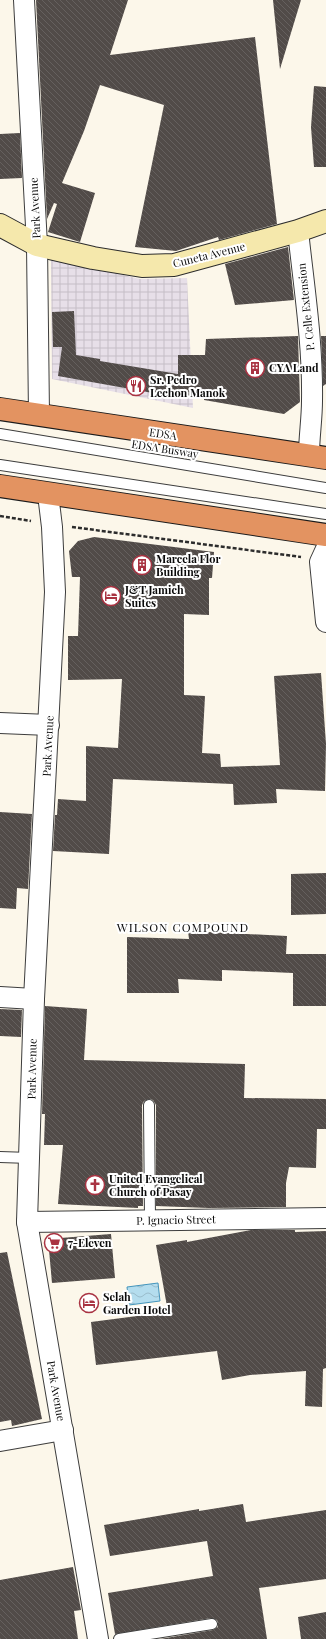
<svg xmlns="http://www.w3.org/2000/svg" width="326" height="1639" font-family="'Playfair Display',serif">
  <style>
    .industrial { fill: url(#industrial-grid) }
    .water { fill: url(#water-waves); stroke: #4495bc }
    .building { fill: url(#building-back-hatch) }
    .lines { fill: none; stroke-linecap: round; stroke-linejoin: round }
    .lane-casing { stroke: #3d3d3d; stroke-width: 12 }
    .street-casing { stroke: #3d3d3d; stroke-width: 22 }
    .secondary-casing { stroke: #2c2c2c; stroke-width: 24 }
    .highway-casing { stroke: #1b1b1b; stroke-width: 24 }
    .path { stroke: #2c2c2c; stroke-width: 2.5; stroke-dasharray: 4 2; stroke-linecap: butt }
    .lane { stroke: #fff; stroke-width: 10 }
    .street { stroke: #fff; stroke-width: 20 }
    .secondary { stroke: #f5e8ac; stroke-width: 22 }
    .highway { stroke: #e39361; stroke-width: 22 }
    .labels { text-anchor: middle; stroke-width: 4; stroke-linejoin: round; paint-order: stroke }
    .street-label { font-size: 11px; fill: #0a0a0a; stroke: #fff }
    .poi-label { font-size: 11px; font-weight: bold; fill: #0a0a0a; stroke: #fff; text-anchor: start }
    .neighbourhood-label { font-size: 12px; letter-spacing: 1px; fill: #0a0a0a; stroke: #fff }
  </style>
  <defs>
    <pattern id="industrial-grid" width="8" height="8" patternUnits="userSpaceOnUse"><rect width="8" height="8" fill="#e7dfe8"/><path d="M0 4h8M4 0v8" fill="none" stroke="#c5bec6"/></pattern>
    <pattern id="water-waves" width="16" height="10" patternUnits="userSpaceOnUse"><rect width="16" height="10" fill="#b4ddee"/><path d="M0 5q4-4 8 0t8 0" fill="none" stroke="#99bccb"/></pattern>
    <pattern id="building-back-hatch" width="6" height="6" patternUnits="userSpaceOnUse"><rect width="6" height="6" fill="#514b48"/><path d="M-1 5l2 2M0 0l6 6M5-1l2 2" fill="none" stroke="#65605e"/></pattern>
  </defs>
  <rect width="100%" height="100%" fill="#fcf7ea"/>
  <polygon class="industrial" points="51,258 140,279 187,278 193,408 52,379"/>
  <polygon class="water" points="158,1283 160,1301 129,1305 127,1287"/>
  <g class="building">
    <polygon points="36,0 128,0 110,55 255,37 277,224 219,240 218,237 176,251 135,247 164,105 100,85 84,131 62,183 95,193 80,242 48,232 57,204 54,203 47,219"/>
    <polygon points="273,0 301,0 280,69"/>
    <polygon points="314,86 326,87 326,167 314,167 311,127"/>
    <polygon points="20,133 22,178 0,179 0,134"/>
    <polygon points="288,247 294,300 235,305 225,264"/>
    <polygon points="74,311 76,355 100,359 100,361 178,374 178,355 205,355 206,339 298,336 300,402 284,414 204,400 204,396 175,397 58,376 62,347 53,347 52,312"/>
    <polygon points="321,336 326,336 326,384 323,386"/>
    <polygon points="94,537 214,552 212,578 209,578 209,615 184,614 184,695 205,696 202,753 220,754 221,767 280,765 274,676 321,673 326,744 325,791 276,789 277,803 234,805 233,784 113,779 109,854 53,851 55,815 57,815 58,799 86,801 86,746 118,748 122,679 68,680 68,636 78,636 80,577 72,577 69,551 78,541"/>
    <polygon points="0,812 32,814 28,889 17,888 16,909 0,908"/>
    <polygon points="326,873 326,914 291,915 291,874"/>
    <polygon points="188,931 287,936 286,954 326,954 326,1006 293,1006 293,973 222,970 222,981 178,979 179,993 127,993 127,937 189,939"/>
    <polygon points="45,1006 87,1009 84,1060 245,1064 244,1098 326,1099 326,1129 317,1129 316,1168 289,1167 286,1183 286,1207 209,1208 156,1206 156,1105 153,1100 149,1099 144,1101 142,1105 143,1206 138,1206 138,1208 58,1204 63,1145 44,1145 45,1114 42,1114"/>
    <polygon points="0,1009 22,1010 21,1037 0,1036"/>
    <polygon points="251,1230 295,1230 295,1232 326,1231 326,1368 323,1369 322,1407 305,1406 306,1371 250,1375 222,1380 217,1351 96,1365 91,1322 168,1312 156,1245 187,1240 187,1242"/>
    <polygon points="111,1234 115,1278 52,1283 48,1239"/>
    <polygon points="7,1252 42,1419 12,1426 11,1420 0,1422 0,1253"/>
    <polygon points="243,1504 246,1522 326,1510 326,1579 259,1588 267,1639 160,1639 213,1630 218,1627 218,1623 217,1620 211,1618 115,1634 108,1593 213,1576 207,1541 110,1556 104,1525 199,1509 199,1511"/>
    <polygon points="73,1567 81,1610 74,1611 78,1639 0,1639 0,1580"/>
    <polygon points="326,1612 326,1639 301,1639 298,1617"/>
  </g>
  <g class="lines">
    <g class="lane-casing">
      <g id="lane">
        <polyline points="0,434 326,488"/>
        <polyline points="0,465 326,514"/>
        <polyline points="149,1105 150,1220"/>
        <polyline points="0,1157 30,1158"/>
        <polyline points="119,1639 212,1624"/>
      </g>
    </g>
    <g class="street-casing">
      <g id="street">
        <polyline points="24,0 37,245 39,415"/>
        <path d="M298,231C304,287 313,344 312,401C312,419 309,437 309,455"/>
        <polyline points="48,494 52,527 55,592 34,999 27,1222 98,1639"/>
        <polyline points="326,549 320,562 326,622"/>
        <polyline points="0,723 49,725"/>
        <polyline points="0,997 34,999"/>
        <polyline points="27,1222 326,1218"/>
        <polyline points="0,1441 63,1430"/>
      </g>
    </g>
    <g class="secondary-casing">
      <polyline id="secondary" points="0,225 37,245 93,258 142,266 174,265 298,231 326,221"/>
    </g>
    <g class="highway-casing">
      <g id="highway">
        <polyline points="0,409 326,458"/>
        <polyline points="0,486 326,535"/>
      </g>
    </g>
    <g class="path">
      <polyline points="0,516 31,521"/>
      <polyline points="72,527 301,557"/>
    </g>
    <use href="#lane" class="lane"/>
    <use href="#street" class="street"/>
    <use href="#secondary" class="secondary"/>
    <use href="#highway" class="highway"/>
  </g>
  <defs>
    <g id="building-ring" transform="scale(1)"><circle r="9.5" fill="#fff" stroke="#a93342" stroke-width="1.5"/><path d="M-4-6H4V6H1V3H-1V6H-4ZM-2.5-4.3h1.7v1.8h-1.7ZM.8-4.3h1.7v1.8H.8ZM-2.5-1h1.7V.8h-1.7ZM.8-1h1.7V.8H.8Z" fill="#a93342"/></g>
    <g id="restaurant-ring" transform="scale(1)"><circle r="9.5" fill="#fff" stroke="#a93342" stroke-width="1.5"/><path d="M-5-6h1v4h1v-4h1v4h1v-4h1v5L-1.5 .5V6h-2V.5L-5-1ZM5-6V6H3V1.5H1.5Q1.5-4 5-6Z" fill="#a93342"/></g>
    <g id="hotel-ring" transform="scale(1)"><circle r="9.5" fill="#fff" stroke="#a93342" stroke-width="1.5"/><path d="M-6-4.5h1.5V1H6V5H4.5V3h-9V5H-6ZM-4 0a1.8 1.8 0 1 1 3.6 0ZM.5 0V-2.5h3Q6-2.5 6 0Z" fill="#a93342"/></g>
    <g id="church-ring" transform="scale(1)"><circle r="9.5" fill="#fff" stroke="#a93342" stroke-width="1.5"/><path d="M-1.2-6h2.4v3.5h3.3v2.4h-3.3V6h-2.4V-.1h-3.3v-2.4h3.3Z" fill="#a93342"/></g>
    <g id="supermarket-ring" transform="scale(1)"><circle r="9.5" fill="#fff" stroke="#a93342" stroke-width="1.5"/><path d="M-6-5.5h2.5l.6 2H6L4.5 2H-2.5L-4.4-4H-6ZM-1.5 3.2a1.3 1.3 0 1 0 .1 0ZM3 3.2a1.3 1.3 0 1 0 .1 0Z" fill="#a93342"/></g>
  </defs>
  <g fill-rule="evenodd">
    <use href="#building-ring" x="255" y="368"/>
    <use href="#restaurant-ring" x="136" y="386"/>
    <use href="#building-ring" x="142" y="565"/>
    <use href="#hotel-ring" x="111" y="596"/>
    <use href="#church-ring" x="95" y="1185"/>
    <use href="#supermarket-ring" x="54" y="1243"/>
    <use href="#hotel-ring" x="89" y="1303"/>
  </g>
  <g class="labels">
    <g class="street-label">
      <text transform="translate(35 208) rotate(-93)" y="4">Park Avenue</text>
      <text transform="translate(209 255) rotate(-14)" y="4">Cuneta Avenue</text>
      <text transform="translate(306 307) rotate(-96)" y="4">P. Celle Extension</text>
      <text transform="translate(163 434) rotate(8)" y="4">EDSA</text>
      <text transform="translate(165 449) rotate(9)" y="4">EDSA Busway</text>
      <text transform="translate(48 746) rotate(-87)" y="4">Park Avenue</text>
      <text transform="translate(32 1069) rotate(-89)" y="4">Park Avenue</text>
      <text transform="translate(176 1220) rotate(-1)" y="4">P. Ignacio Street</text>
      <text transform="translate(56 1391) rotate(80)" y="4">Park Avenue</text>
    </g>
    <g class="poi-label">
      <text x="269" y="372">CYA Land</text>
      <text x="150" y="384">Sr. Pedro<tspan x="150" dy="13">Lechon Manok</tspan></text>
      <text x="156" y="563">Marcela Flor<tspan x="156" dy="13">Building</tspan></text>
      <text x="125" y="594">J&amp;T Jamich<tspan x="125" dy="13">Suites</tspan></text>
      <text x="109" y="1183">United Evangelical<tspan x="109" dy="13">Church of Pasay</tspan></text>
      <text x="68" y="1247">7-Eleven</text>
      <text x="103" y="1301">Selah<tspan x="103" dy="13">Garden Hotel</tspan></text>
    </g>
    <g class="neighbourhood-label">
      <text x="183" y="932">WILSON COMPOUND</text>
    </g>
  </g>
</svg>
